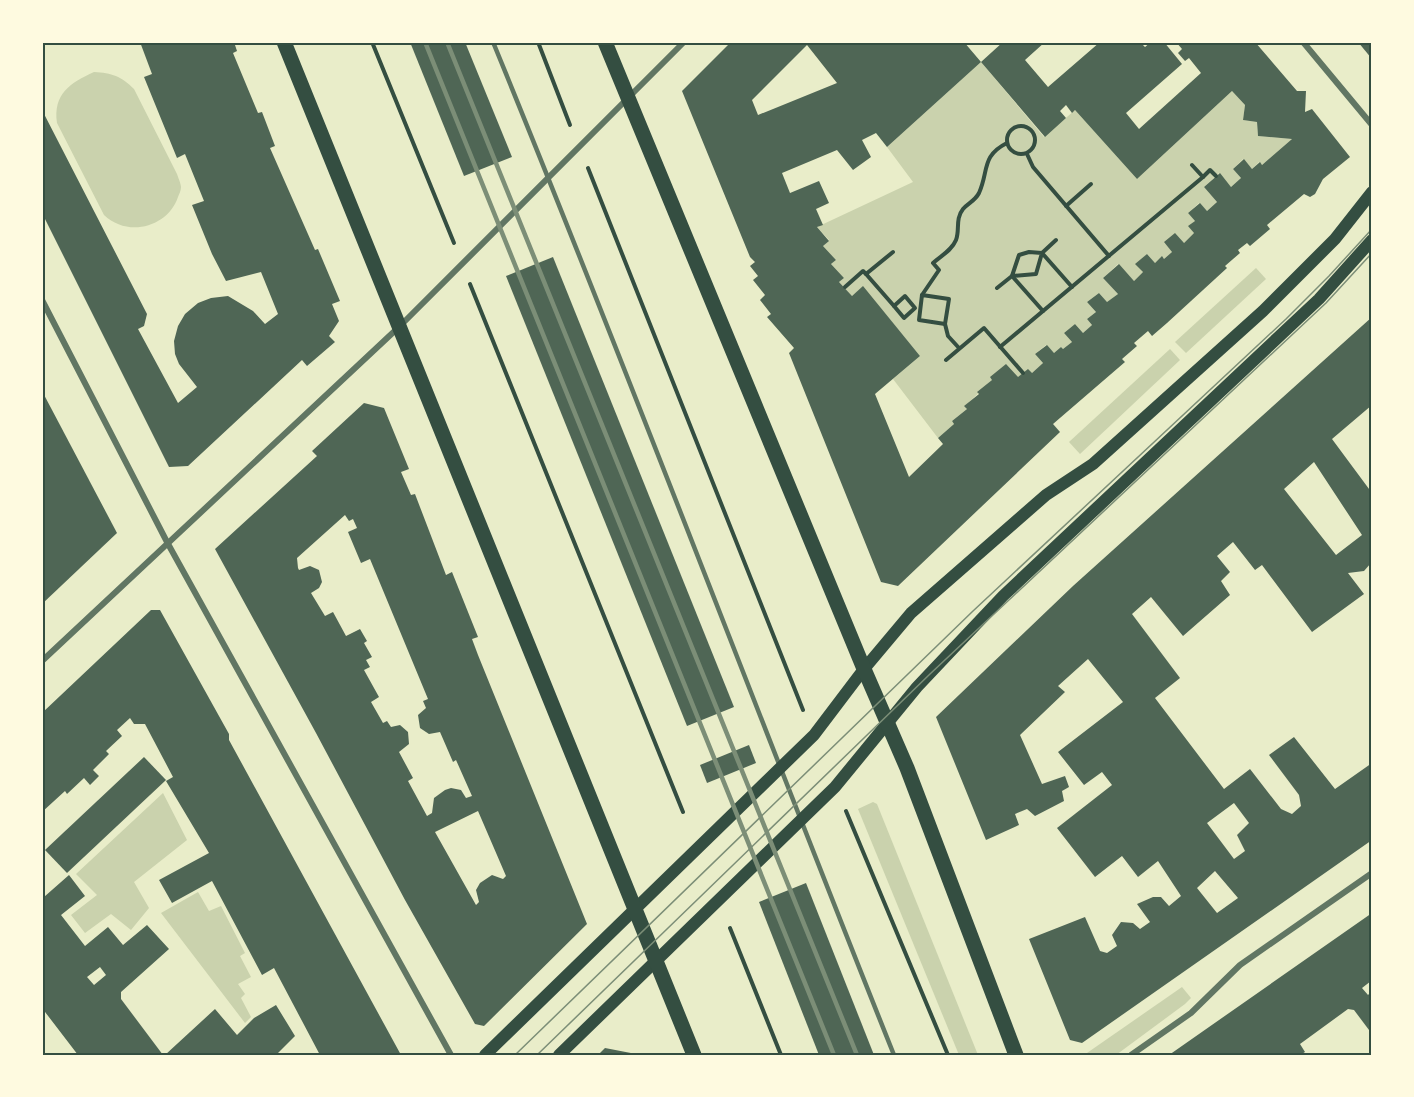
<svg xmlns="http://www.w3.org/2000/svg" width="1414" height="1097" font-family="'IBM Plex Sans',sans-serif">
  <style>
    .green { fill: #cad2ad }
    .building { fill: #4f6655; fill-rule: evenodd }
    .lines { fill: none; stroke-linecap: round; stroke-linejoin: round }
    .path { stroke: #344e41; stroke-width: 4 }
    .service { stroke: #617663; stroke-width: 4.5 }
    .minor { stroke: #617663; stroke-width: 6 }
    .secondary { stroke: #344e41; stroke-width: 12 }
    .primary { stroke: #344e41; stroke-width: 15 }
    .tram { stroke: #7c8e77; stroke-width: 1.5 }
    .rail { stroke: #7c8e77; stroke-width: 4.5 }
    .neatline { fill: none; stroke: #344e41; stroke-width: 2 }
  </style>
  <rect width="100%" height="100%" fill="#e9edc9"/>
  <g class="green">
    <polygon points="981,62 1044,137 1075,110 1137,179 1232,91 1245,105 1243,120 1257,122 1258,136 1292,139 1262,165 1259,162 1252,169 1243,159 1233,169 1241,178 1231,187 1219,173 1204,187 1217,202 1207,211 1199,203 1188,213 1195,221 1189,226 1194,233 1184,243 1165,242 1172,252 1164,259 1162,257 1155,263 1147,254 1136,264 1143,272 1134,281 1118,264 1103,278 1118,294 1107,302 1099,293 1087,302 1096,312 1087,319 1092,325 1083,333 1075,324 1064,333 1072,342 1063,349 1061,347 1054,353 1046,345 1035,354 1043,363 1032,373 1018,377 992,380 965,406 967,409 952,421 954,424 938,438 893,379 920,356 863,287 852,296 839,282 844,278 831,264 836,260 823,246 829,240 817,227 913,182 887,147"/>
    <path d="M94,72C112,73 121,76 134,89L177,174C178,177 181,184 181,187C181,191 179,194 178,197C168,227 128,238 104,215L57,123C53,94 70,83 94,72Z"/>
    <polygon points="1256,268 1266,279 1186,353 1175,342"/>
    <polygon points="1170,349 1180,360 1080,454 1069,442"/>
    <polygon points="163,793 187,840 134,882 149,908 131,930 111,914 85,933 71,915 97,895 76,874"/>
    <polygon points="873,802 877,804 978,1055 959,1055 858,809"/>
    <polygon points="198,892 209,911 221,906 245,953 240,956 251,977 238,984 245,994 241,998 251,1017 245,1023 161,913"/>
    <polygon points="1182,987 1191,998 1185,1004 1116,1055 1088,1055 1087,1053"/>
  </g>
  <g class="building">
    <polygon points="140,42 234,42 237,51 233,53 258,113 262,112 275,146 270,148 315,250 318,249 340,301 332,304 339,321 329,336 335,342 307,366 302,360 188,466 169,467 42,213 42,110 147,314 144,326 138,329 178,403 197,387 179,364 175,354 174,341 178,326 185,314 198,303 211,298 228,296 253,311 265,324 278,314 261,272 226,281 212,254 192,205 204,201 185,154 177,158 144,77 152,74"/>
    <polygon points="410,42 465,42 512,157 464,176"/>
    <path d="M731,42H964L981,62L1003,42H1045L1025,60L1048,87L1100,42H1140L1145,47L1151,42H1164L1182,64L1126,113L1139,129L1201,73L1189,58L1185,61L1178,53L1182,49L1176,42H1255L1297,91H1306L1305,112L1312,109L1350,157L1323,179L1315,194L1310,197L1304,194L1267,225L1270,229L1250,246L1247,243L1238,250L1240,253L1225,266L1227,268L1167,323L1152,336L1148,331L1134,343L1137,346L1122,359L1125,362L1053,424L1060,432L898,586L881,582L789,353L794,348L767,317L771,314L760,300L765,295L753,280L758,276L750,266L755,262L750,257L682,91ZM807,45L837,83L758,115L752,100ZM981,62L1045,137L1066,118L1060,111L1066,105L1072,113L1075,110L1137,179L1232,91L1245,105L1243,120L1257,122L1258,136L1292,139L1262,165L1260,162L1252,169L1244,159L1233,169L1241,178L1231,187L1220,173L1204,187L1217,202L1207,211L1200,203L1188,213L1195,221L1188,226L1194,233L1184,243L1175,233L1164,242L1172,252L1164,259L1162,256L1155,263L1147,254L1135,264L1143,272L1134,281L1119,264L1103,278L1118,294L1107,302L1099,293L1087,302L1096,312L1087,319L1092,325L1083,333L1075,324L1064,333L1072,342L1063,349L1061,347L1054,353L1047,345L1035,354L1043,363L1032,373L1028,369L1018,377L1006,364L990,377L992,380L977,392L979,394L964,406L967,409L952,421L954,424L938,438L943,444L909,477L875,394L920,356L863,286L852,296L839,282L844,278L831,264L836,260L823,246L829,241L817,227L823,225L816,209L829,203L819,181L790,193L782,173L837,150L853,170L871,157L862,140L876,133L887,147Z"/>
    <polygon points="1358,42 1372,42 1372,59"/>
    <polygon points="553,257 734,707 687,726 506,276"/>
    <path d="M1372,317V405L1332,439L1372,493L1371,563L1364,571L1348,573L1364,594L1312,632L1262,565L1255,570L1233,542L1217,556L1230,572L1221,581L1230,595L1183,636L1151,597L1132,614L1180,678L1155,698L1224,789L1250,769L1281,809L1292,814L1301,806L1299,795L1269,755L1294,737L1335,789L1372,763V840L1082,1043L1070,1040L1029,939L1085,917L1100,951L1107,953L1117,946L1112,935L1121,922L1133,923L1140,929L1150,922L1137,904L1153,897H1161L1169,906L1181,896L1158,861L1138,877L1122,856L1095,877L1057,828L1112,785L1102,772L1084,785L1058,752L1123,702L1088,659L1058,686L1065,692L1020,735L1042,784L1065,776L1069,787L1062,791L1064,801L1035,816L1027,809L1015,814L1019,825L986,840L936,717L1073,586ZM1314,462L1362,535L1336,555L1284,489ZM1234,803L1249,823L1237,835L1245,851L1234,859L1207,823ZM1215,871L1238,898L1217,913L1197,888Z"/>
    <polygon points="42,391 117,533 42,604"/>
    <path d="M364,403L384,408L409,469L401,472L411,495L415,494L446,575L452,572L478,637L472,639L478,655L587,924L484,1026L475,1024L405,900L316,733L215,549L317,456L312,451ZM345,515L349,521L353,519L357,528L348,532L361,563L370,559L428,699L423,701L426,708L418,715L420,728L429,734L440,732L453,762L456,760L472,796L466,798L461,790L451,788L445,790L434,798L432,813L427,816L408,781L413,778L399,752L409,744L408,732L400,725L391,727L387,721L383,723L371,702L379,697L364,670L370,667L366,660L372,657L364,643L367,641L360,629L346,636L333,612L325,616L311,593L319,588L322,582L319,570L310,566L299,570L298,568L297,558ZM478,811L506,876L503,879L492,875L480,883L476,890L479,902L476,905L435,832Z"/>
    <polygon points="151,610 160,610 229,734 229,740 401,1055 320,1055 274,968 262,975 212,881 172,903 159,880 209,853 166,781 173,777 145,724 134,724 130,718 117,730 122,736 106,751 109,754 93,770 99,776 90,785 84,778 67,794 65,791 42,812 42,713"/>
    <polygon points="749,745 756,763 707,783 700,765"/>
    <polygon points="144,757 166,780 67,873 45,850"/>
    <path d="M69,875L85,896L61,915L85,946L108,927L123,945L147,925L169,949L121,992V999L163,1055H78L42,1008V894L44,897ZM100,967L106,975L94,985L87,977Z"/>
    <polygon points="806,883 874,1055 819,1055 759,902"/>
    <polygon points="1372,913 1372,983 1371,981 1362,988 1368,995 1372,991 1372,1034 1354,1010 1348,1009 1300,1044 1305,1052 1300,1055 1169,1055"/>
    <polygon points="276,1005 295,1036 276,1055 165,1055 215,1009 237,1035 254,1018"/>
    <polygon points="605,1048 636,1054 636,1055 598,1055"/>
  </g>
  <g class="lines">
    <g class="path">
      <polyline points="372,42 454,243"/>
      <polyline points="538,42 570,125"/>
      <circle cx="1021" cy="140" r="14"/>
      <polyline points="1027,154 1033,167 1109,256"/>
      <polyline points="588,168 803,710"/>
      <polyline points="1203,177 1210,170 1216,176"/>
      <polyline points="1066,206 1091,184"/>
      <polyline points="1056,240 1042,253 1072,287"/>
      <polyline points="893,252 866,274 894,306"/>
      <polygon points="1029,252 1042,253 1036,274 1012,276 1019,255"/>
      <polyline points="470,284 683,812"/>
      <polyline points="845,287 863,271 866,274"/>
      <polyline points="997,288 1012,276 1043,311"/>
      <path d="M922,295L939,270L933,263C941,256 952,250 956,240C960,230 955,219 963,209C968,203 975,201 979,193C989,171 981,156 1007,143"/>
      <polygon points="922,295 949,299 945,324 919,320"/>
      <polygon points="905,296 915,308 904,318 894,306"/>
      <polyline points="945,324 948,336 959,348"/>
      <polyline points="1000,347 1203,177 1192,165"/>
      <polyline points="946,360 984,328 1023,373"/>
      <polyline points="846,811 948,1055"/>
      <polyline points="730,928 781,1055"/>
    </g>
    <path class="service" d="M493,42C631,378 759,718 894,1055"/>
    <g class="minor">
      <polyline points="1303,42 1372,125"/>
      <polyline points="42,300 167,542 451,1055"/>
      <polyline points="42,661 400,326 684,42"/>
      <polyline points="1131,1055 1191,1013 1240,965 1372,873"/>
    </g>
    <g class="secondary">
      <polyline points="485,1055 814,735 864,669 911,613 1046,495 1093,464 1263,311 1335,239 1372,192"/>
      <polyline points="559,1055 835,787 917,687 1003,596 1319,299 1372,240"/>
    </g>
    <g class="primary">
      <polyline points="284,42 694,1055"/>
      <polyline points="605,42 864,669 907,768 1016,1055"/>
    </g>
    <g class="tram">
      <polyline points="515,1055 973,611 1286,319 1329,276 1372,229"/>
      <polyline points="537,1055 930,674 1326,303 1372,253"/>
    </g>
    <g class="rail">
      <polyline points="425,42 834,1055"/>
      <polyline points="447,42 857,1055"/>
    </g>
  </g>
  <rect width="1414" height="1097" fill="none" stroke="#fefae0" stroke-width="87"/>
  <rect x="44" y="44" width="1326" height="1010" class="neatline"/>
</svg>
